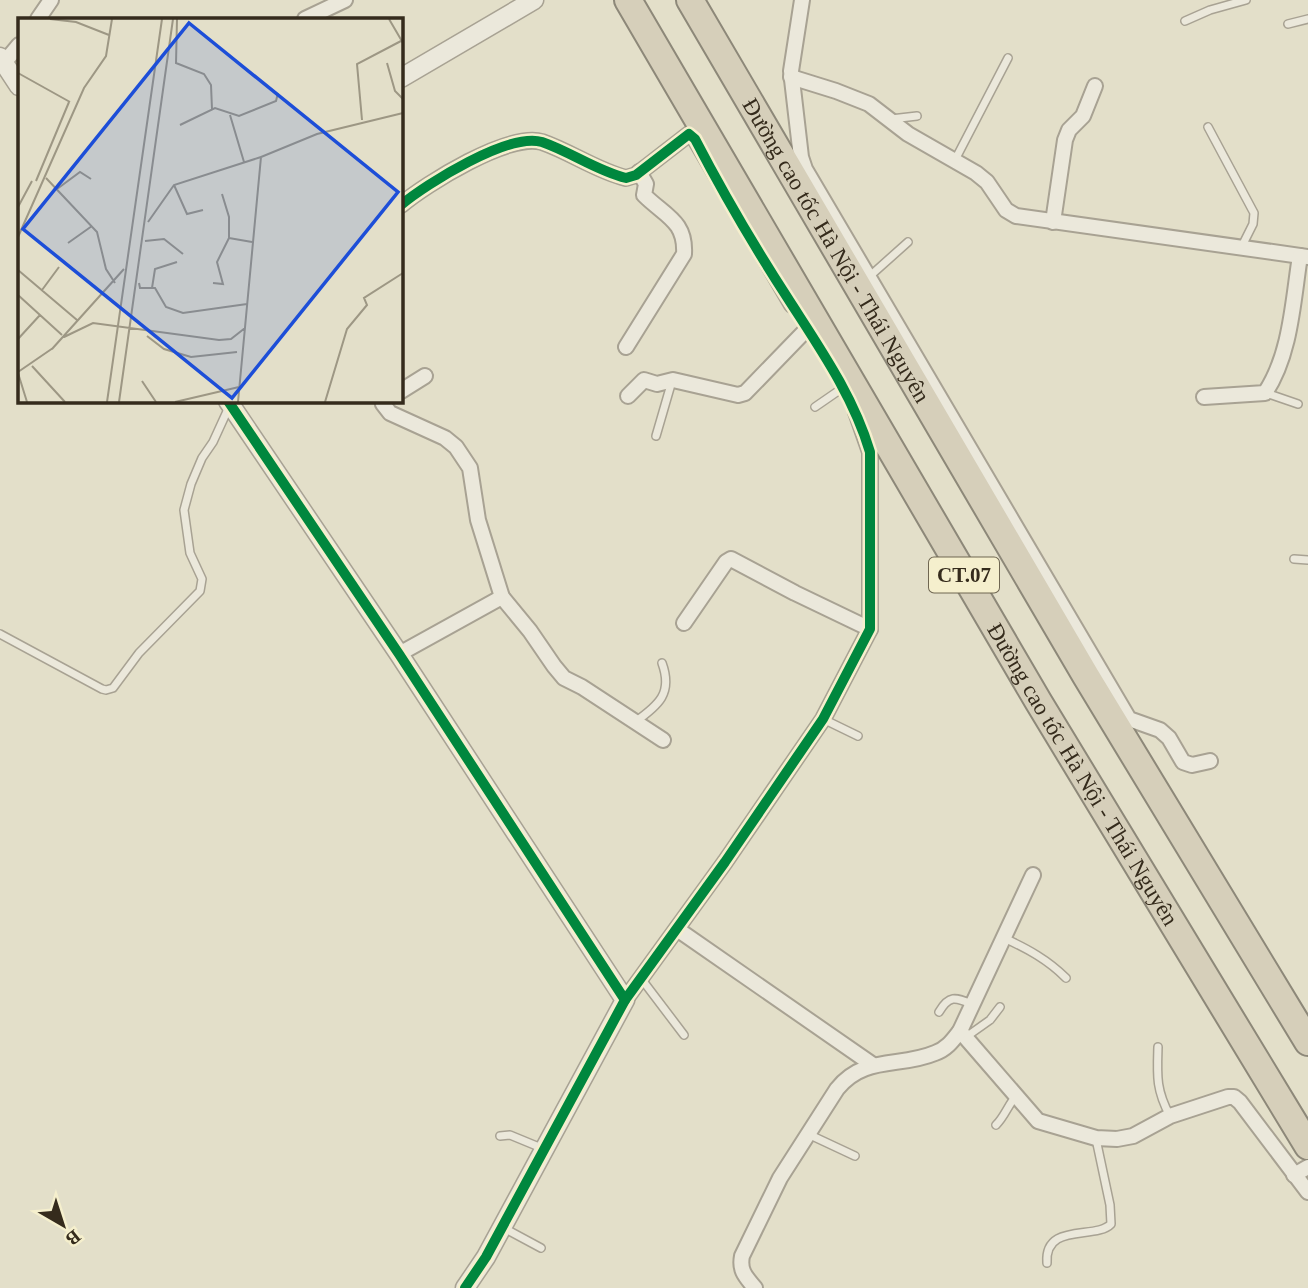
<svg xmlns="http://www.w3.org/2000/svg" width="1308" height="1288" font-family="'Times New Roman',serif">
  <style>
    .lines { fill: none; stroke-linecap: round; stroke-linejoin: round }
    .service-casing { stroke: #a8a293; stroke-width: 10 }
    .minor-casing { stroke: #a8a293; stroke-width: 18 }
    .tertiary-casing { stroke: #a8a293; stroke-width: 21 }
    .motorway-casing { stroke: #8d8879; stroke-width: 30 }
    .service { stroke: #ebe8db; stroke-width: 7 }
    .minor { stroke: #ebe8db; stroke-width: 14 }
    .tertiary { stroke: #ebe8db; stroke-width: 18 }
    .motorway { stroke: #d6cfba; stroke-width: 26 }
    .cycleway-casing { stroke: #f5efcd; stroke-width: 15 }
    .cycleway { stroke: #00873e; stroke-width: 10 }
    .labels { text-anchor: middle; stroke-width: 7; stroke-linejoin: round; paint-order: stroke }
    .shield { fill: #f5efcd; stroke: #6f6651; stroke-width: 2 }
    .shield-label { font-size: 21px; font-weight: bold; fill: #352b1c }
    .street-label { font-size: 23px; fill: #352b1c; stroke: #f5efcd }
    .inset-road { fill: none; stroke: #9d9784; stroke-width: 2 }
    .view { fill: #1d4ed8; fill-opacity: 0.15; stroke: #1d4ed8; stroke-width: 3.5 }
    .inset-edge { fill: none; stroke: #352b1c; stroke-width: 3.5 }
  </style>
  <rect width="100%" height="100%" fill="#e3dfc9"/>
  <g class="lines">
    <g class="service-casing">
      <g id="service">
        <polyline points="1185,21 1210,10 1246,0"/>
        <polyline points="1288,24 1308,19"/>
        <polyline points="891,119 917,116"/>
        <polyline points="1208,127 1254,213 1253,224 1241,248"/>
        <polyline points="955,160 1008,58"/>
        <polyline points="870,276 908,242"/>
        <polyline points="1266,393 1298,404"/>
        <polyline points="815,407 844,387"/>
        <polyline points="656,436 672,381"/>
        <polyline points="1294,559 1308,560"/>
        <polyline points="0,634 102,689 106,690 113,688 139,653 200,591 202,579 190,553 184,510 191,484 202,458 213,442 229,407"/>
        <polyline points="823,719 858,736"/>
        <path d="M635,722C659,705 673,693 662,663"/>
        <path d="M1004,938C1028,949 1048,960 1066,978"/>
        <polyline points="640,977 684,1035"/>
        <path d="M939,1012C949,995 955,997 972,1004"/>
        <polyline points="966,1037 990,1020 1000,1007"/>
        <path d="M1158,1047C1157,1076 1156,1090 1170,1116"/>
        <path d="M996,1125C1005,1116 1008,1105 1016,1096"/>
        <polyline points="808,1134 855,1156"/>
        <polyline points="500,1136 510,1135 544,1149"/>
        <polyline points="502,1227 541,1248"/>
        <path d="M1047,1263C1044,1222 1096,1240 1111,1224L1110,1205L1096,1139"/>
      </g>
    </g>
    <g class="minor-casing">
      <g id="minor">
        <polyline points="802,0 791,71 801,157 805,169 1129,719 1160,730 1169,738 1183,762 1192,765 1210,761"/>
        <polyline points="38,19 51,0"/>
        <polyline points="305,19 345,0"/>
        <polyline points="4,63 19,45"/>
        <polyline points="791,77 836,91 869,104 908,134 976,173 987,182 1006,210 1016,216 1308,257"/>
        <path d="M401,205C426,184 509,132 542,142C571,152 597,171 626,178L636,175L689,134L695,139L792,305"/>
        <polyline points="1053,222 1065,140 1069,130 1083,116 1095,86"/>
        <path d="M626,347L684,254C686,221 665,216 644,195L646,184L639,172"/>
        <polyline points="401,391 425,376"/>
        <polyline points="628,396 644,380 657,384 673,380 738,395 745,393 807,329"/>
        <path d="M1204,397L1265,393C1291,354 1293,300 1300,256"/>
        <polyline points="385,401 383,404 390,413 445,438 456,447 470,468 478,520 502,597 530,631 554,666 564,678 582,687 663,740"/>
        <polyline points="684,623 726,562 731,559 795,593 870,629"/>
        <polyline points="399,654 502,597"/>
        <polyline points="677,929 873,1065"/>
        <polyline points="625,1000 725,862 823,719 870,629 870,452 856,412"/>
        <polyline points="960,1031 1038,1121 1096,1138 1117,1139 1133,1136 1170,1116 1228,1097 1234,1097 1240,1102 1308,1192"/>
        <polyline points="1294,1175 1308,1167"/>
        <path d="M755,1288C746,1277 739,1271 742,1256L780,1178L837,1089C864,1055 900,1068 935,1053C947,1049 953,1040 960,1031L1033,875"/>
      </g>
    </g>
    <g class="tertiary-casing">
      <g id="tertiary">
        <polyline points="0,57 19,86"/>
        <polyline points="401,78 534,0"/>
        <polyline points="228,401 399,654 625,1000 486,1257 465,1288"/>
      </g>
    </g>
    <g class="motorway-casing">
      <g id="motorway">
        <path id="s1" d="M628,0L1038,701L1308,1146"/>
        <path id="s2" d="M690,0L1086,676L1308,1042"/>
      </g>
    </g>
    <use href="#service" class="service"/>
    <use href="#minor" class="minor"/>
    <use href="#tertiary" class="tertiary"/>
    <use href="#motorway" class="motorway"/>
    <g class="cycleway-casing">
      <g id="cycleway">
        <path d="M401,205C426,184 509,132 542,142C571,152 597,171 626,178L636,175L689,134L695,139C723,193 754,246 787,297C819,347 853,395 870,452V629L823,719L725,862L625,1000"/>
        <polyline points="228,401 399,654 625,1000 486,1257 465,1288"/>
      </g>
    </g>
    <use href="#cycleway" class="cycleway"/>
  </g>
  <g class="labels">
    <rect class="shield" x="929" y="557.5" width="70" height="35" rx="5"/>
    <g class="shield-label">
      <text x="964" y="582">CT.07</text>
    </g>
    <g class="street-label">
      <text dy="8" stroke="none"><textPath href="#s2" startOffset="290">Đường cao tốc Hà Nội - Thái Nguyên</textPath></text>
      <text dy="8" stroke="none"><textPath href="#s1" startOffset="898">Đường cao tốc Hà Nội - Thái Nguyên</textPath></text>
    </g>
  </g>
  <g transform="translate(18 18)">
    <rect width="385" height="385" fill="#e3dfc9"/>
    <path class="inset-road" d="M32,1L58,4L91,17M159,1L158,45L186,56L193,67L194,91M371,1L385,25M369,45L377,73L385,81M0,55L52,84M212,97L226,144M344,102L339,46L383,23M162,107L197,90L221,98L258,83L260,75M28,160L79,214L88,251L97,265M18,163L51,84M156,167L169,196L185,192M39,171L62,154L73,161M0,189L14,163M130,204L156,167L243,139M0,219L66,70L88,38L94,1M211,220L234,224M127,223L146,221L165,236M50,225L74,208M0,252L59,302M121,265L122,270H137L148,289L165,295L229,286M195,265L205,266L199,244L211,220V199L204,176M134,270L137,251L159,244M24,272L41,249M0,277L44,317M129,318L146,331L173,339L219,334M46,319L75,305L201,322L213,321L227,310M0,321L22,297M34,331L106,251M14,348L47,384M0,354L35,330M0,355L9,384M124,363L138,384M89,384L144,1M101,384L155,1M157,384L221,369M220,384L243,139L299,116L385,95M307,384L329,311L349,287L346,280L385,255"/>
    <path class="view" d="M171,5L380,174L214,380L5,211Z"/>
    <rect width="385" height="385" class="inset-edge"/>
  </g>
  <g transform="translate(63 1225) rotate(141)" stroke="#f5efcd" stroke-width="5" paint-order="stroke">
  <path d="M0-5L12 26L0 18L-12 26Z" fill="#352b1c"/>
  <text y="-10" font-size="19" font-weight="bold" text-anchor="middle" fill="#352b1c">B</text>
  </g>
</svg>
